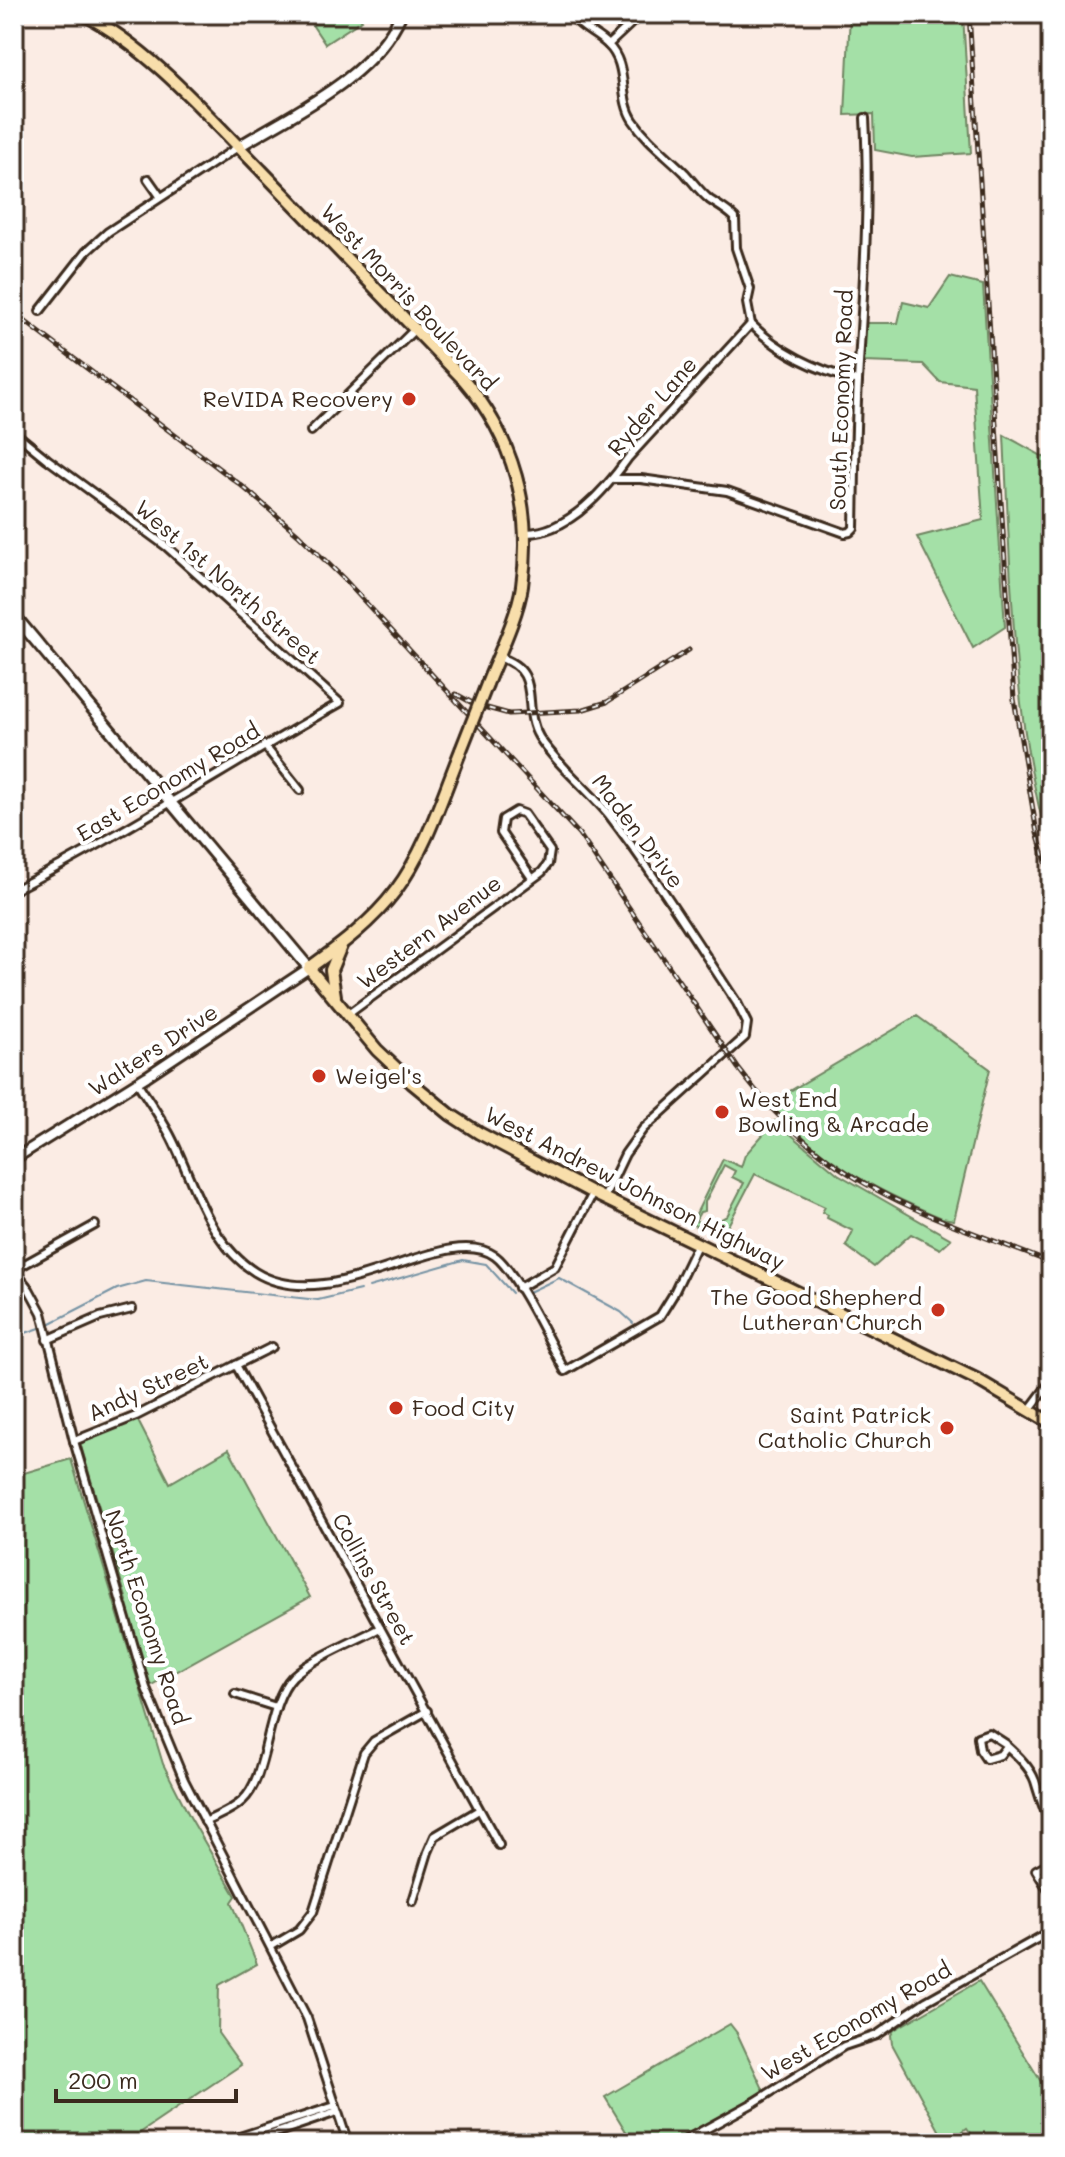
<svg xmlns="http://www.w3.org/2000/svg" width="1065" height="2157" font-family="Mali,sans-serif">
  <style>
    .green { fill: #a4e0a7; stroke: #708562; stroke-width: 2 }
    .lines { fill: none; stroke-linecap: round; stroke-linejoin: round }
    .stream { stroke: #7693a4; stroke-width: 2 }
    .minor-casing { stroke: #3b2a1e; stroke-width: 12 }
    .tertiary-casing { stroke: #3b2a1e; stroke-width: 14 }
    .secondary-casing { stroke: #3b2a1e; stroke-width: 15 }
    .primary-casing { stroke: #3b2a1e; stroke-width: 16 }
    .minor { stroke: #fff; stroke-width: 6 }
    .tertiary { stroke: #fff; stroke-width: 8 }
    .secondary { stroke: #fff; stroke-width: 9 }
    .primary { stroke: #f8deab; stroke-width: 10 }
    .rail-casing { stroke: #3b2a1e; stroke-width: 5 }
    .rail { stroke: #fff; stroke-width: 2; stroke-dasharray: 6; stroke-linecap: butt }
    .primary-bridge-casing { stroke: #3b2a1e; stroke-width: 16; stroke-linecap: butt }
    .primary-bridge { stroke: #f8deab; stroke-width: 10 }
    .poi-dot { fill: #c8321e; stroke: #fff; stroke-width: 3 }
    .labels { text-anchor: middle; stroke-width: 8; stroke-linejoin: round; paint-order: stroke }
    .street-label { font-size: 22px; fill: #3b2a1e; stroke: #fff }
    .poi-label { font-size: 22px; fill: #3b2a1e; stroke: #fff; text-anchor: end }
  </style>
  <rect width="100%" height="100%" fill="#fbece4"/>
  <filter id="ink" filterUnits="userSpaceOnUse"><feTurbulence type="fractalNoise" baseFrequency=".0125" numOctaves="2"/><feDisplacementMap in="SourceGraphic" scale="16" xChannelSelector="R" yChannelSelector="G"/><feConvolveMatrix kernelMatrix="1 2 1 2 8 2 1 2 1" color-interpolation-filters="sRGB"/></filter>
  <g filter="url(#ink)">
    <g class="green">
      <polygon points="305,14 357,14 362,20 325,44"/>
      <polygon points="850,14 963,14 971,153 912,157 875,150 874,114 845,115"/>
      <polygon points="950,277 983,285 1005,627 973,648 917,537 983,520 974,386 940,382 923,364 863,362 866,323 898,323 903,302 929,308"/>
      <path d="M1004,435L1051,461V853C1011,719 1011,573 1004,435Z"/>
      <path d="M917,1016L990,1069L954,1220L942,1218C870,1188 822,1161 768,1104Z"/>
      <polygon points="775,1121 838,1174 951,1239 940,1249 911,1234 874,1267 846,1246 853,1231 827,1218 828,1215 822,1212 825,1207 755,1174 721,1239 707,1232 714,1223 727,1216 744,1183 732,1177 735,1171 724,1165 705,1202 705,1211 700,1212 695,1221 701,1222 698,1227 691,1224 723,1159 741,1167 745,1155"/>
      <polygon points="137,1419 170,1483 229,1449 310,1597 146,1688 122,1605 127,1601 80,1443"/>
      <polygon points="71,1459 163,1764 190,1817 236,1896 232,1902 257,1964 219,1985 218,2033 241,2065 125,2143 14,2143 14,1476"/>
      <polygon points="979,1981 1048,2093 1051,2092 1051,2143 978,2143 967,2128 963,2131 971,2143 946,2143 892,2044 891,2035 894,2030"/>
      <polygon points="730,2024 737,2033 764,2091 672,2143 633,2143 605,2097"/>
    </g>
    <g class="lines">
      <g class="stream">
        <polyline points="369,1287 463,1260 486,1264 512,1293"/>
        <polyline points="529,1292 559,1278 621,1312 633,1323"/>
        <polyline points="49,1324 117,1289 146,1281 318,1300 360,1290"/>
        <polyline points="14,1337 40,1328"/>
      </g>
      <g class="minor-casing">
        <g id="minor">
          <path d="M570,14C580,28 596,33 608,45C629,65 618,97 633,120C647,141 667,155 685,173C693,182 700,192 710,200C719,206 727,210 735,218L736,248L750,289L747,303L751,324"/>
          <polyline points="608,45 641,14"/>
          <polyline points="148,179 160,196"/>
          <polyline points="40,311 86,252 108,232 238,147"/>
          <path d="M751,324C780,353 819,371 858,381"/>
          <polyline points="311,431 415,329"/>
          <path d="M14,432L47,459L167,547L340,703C231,764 126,833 14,890"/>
          <path d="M613,479H641L727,491L845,533L850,532L854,528C855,479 855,430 858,381C863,293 870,206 865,118"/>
          <path d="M526,533C568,533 606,489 628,458L751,324"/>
          <path d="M498,657C545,671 520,706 539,737C556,764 589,790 609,815C655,875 695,940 737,1003L747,1023L745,1037L643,1129L625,1154L604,1198"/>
          <polyline points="264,745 300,790"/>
          <polyline points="347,1015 542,872 548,864 550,851 524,814 516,811 503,819 501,833 532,878"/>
          <path d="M137,1082C149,1101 162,1119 172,1139C195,1185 209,1243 255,1272C333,1320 444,1220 495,1256C516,1271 551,1345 565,1371L660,1316L673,1295L698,1243"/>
          <polyline points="14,1270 29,1289 42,1313 74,1441 146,1688 184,1780 307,2018 348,2143"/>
          <polyline points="14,1270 95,1225"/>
          <polyline points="519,1288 555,1267 593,1193"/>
          <polyline points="47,1340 100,1317 132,1309"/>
          <polyline points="272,1347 236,1365 499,1845"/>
          <polyline points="1030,1409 1051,1381"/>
          <polyline points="74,1441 136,1416 236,1365"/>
          <polyline points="235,1694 276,1707"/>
          <path d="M1007,1746L1000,1755L986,1759L980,1750L978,1737L989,1733L1006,1744L1007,1746C1017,1755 1030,1767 1035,1781C1040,1797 1042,1807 1051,1823"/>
          <path d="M205,1822C216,1816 233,1810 242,1801C269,1777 265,1705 293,1676C311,1659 357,1640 380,1628"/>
          <polyline points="1051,1862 1036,1870 1051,1894"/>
          <polyline points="413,1901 428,1852 435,1836 479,1810"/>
          <polyline points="272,1946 299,1930 313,1912 364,1753 374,1741 427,1711"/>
          <polyline points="221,2143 335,2106"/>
          <polyline points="246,2143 337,2112"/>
          <polyline points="680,2143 755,2102 844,2046 877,2035 926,2001 1051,1931"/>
        </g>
      </g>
      <g class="tertiary-casing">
        <polyline id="tertiary" points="14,1159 147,1076 309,968"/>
      </g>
      <g class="secondary-casing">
        <g id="secondary">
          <path d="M238,147C295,112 374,77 401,14"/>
          <polyline points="14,615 309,968"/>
        </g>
      </g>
      <g class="primary-casing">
        <g id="primary">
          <path d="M83,14C149,47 209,117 261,170C329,240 397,310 464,380C514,438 533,510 522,586C518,615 498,656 487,684"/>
          <path d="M461,750C442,797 426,850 396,890C372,922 341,945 309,968L377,1050L412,1083L451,1115L479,1133L593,1193L976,1379L1051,1423"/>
          <polyline points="335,996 331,970 341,946"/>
        </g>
      </g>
      <use href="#minor" class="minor"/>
      <use href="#tertiary" class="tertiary"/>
      <use href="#secondary" class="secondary"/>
      <use href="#primary" class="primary"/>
      <g class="rail-casing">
        <g id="rail">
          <polyline points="969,14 1014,699 1037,833 1051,879"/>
          <path d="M14,313L242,486L298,534L343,578L579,834L738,1068C764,1103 794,1134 829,1160C894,1208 977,1233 1051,1263"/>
          <polyline points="456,694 476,705 509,714 581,710 607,702 689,650"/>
        </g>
      </g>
      <use href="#rail" class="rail"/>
      <g class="primary-bridge-casing">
        <polyline id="primary-bridge" points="461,750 487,684"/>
      </g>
      <use href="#primary-bridge" class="primary-bridge"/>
    </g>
  </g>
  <g class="poi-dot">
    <circle cx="409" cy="399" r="8"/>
    <circle cx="319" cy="1076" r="8"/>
    <circle cx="722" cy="1112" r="8"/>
    <circle cx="938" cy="1310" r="8"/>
    <circle cx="396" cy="1408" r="8"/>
    <circle cx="947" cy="1428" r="8"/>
  </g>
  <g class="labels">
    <g class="street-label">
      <text transform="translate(409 297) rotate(47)" y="8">West Morris Boulevard</text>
      <text transform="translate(841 400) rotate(-88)" y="8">South Economy Road</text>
      <text transform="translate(652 406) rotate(-49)" y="8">Ryder Lane</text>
      <text transform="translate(228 582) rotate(41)" y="8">West 1st North Street</text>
      <text transform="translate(168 782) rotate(-31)" y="8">East Economy Road</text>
      <text transform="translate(638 831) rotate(53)" y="8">Maden Drive</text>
      <text transform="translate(429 932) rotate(-37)" y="8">Western Avenue</text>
      <text transform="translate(153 1050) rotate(-33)" y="8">Walters Drive</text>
      <text transform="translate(635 1188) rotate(27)" y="8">West Andrew Johnson Highway</text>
      <text transform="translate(148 1387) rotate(-25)" y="8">Andy Street</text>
      <text transform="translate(374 1579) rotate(61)" y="8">Collins Street</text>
      <text transform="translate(147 1617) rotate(72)" y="8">North Economy Road</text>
      <text transform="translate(856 2021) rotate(-30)" y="8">West Economy Road</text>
    </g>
    <g class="poi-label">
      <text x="393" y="407">ReVIDA Recovery</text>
      <text x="335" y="1084" text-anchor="start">Weigel's</text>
      <text x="738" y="1107" text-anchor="start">West End<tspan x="738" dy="25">Bowling &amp; Arcade</tspan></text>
      <text x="922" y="1305">The Good Shepherd<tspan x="922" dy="25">Lutheran Church</tspan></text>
      <text x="412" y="1416" text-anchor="start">Food City</text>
      <text x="931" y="1423">Saint Patrick<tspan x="931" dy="25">Catholic Church</tspan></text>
    </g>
  </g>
  <rect width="1065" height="2157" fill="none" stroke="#fff" stroke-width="48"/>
  <rect x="24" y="24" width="1017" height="2109" fill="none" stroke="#3b2a1e" stroke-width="3" filter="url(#ink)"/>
  <path d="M56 2089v12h180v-12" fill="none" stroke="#3b2a1e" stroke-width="4"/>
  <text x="68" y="2089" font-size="24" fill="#3b2a1e" stroke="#ffffff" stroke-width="6" paint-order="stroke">200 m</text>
</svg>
